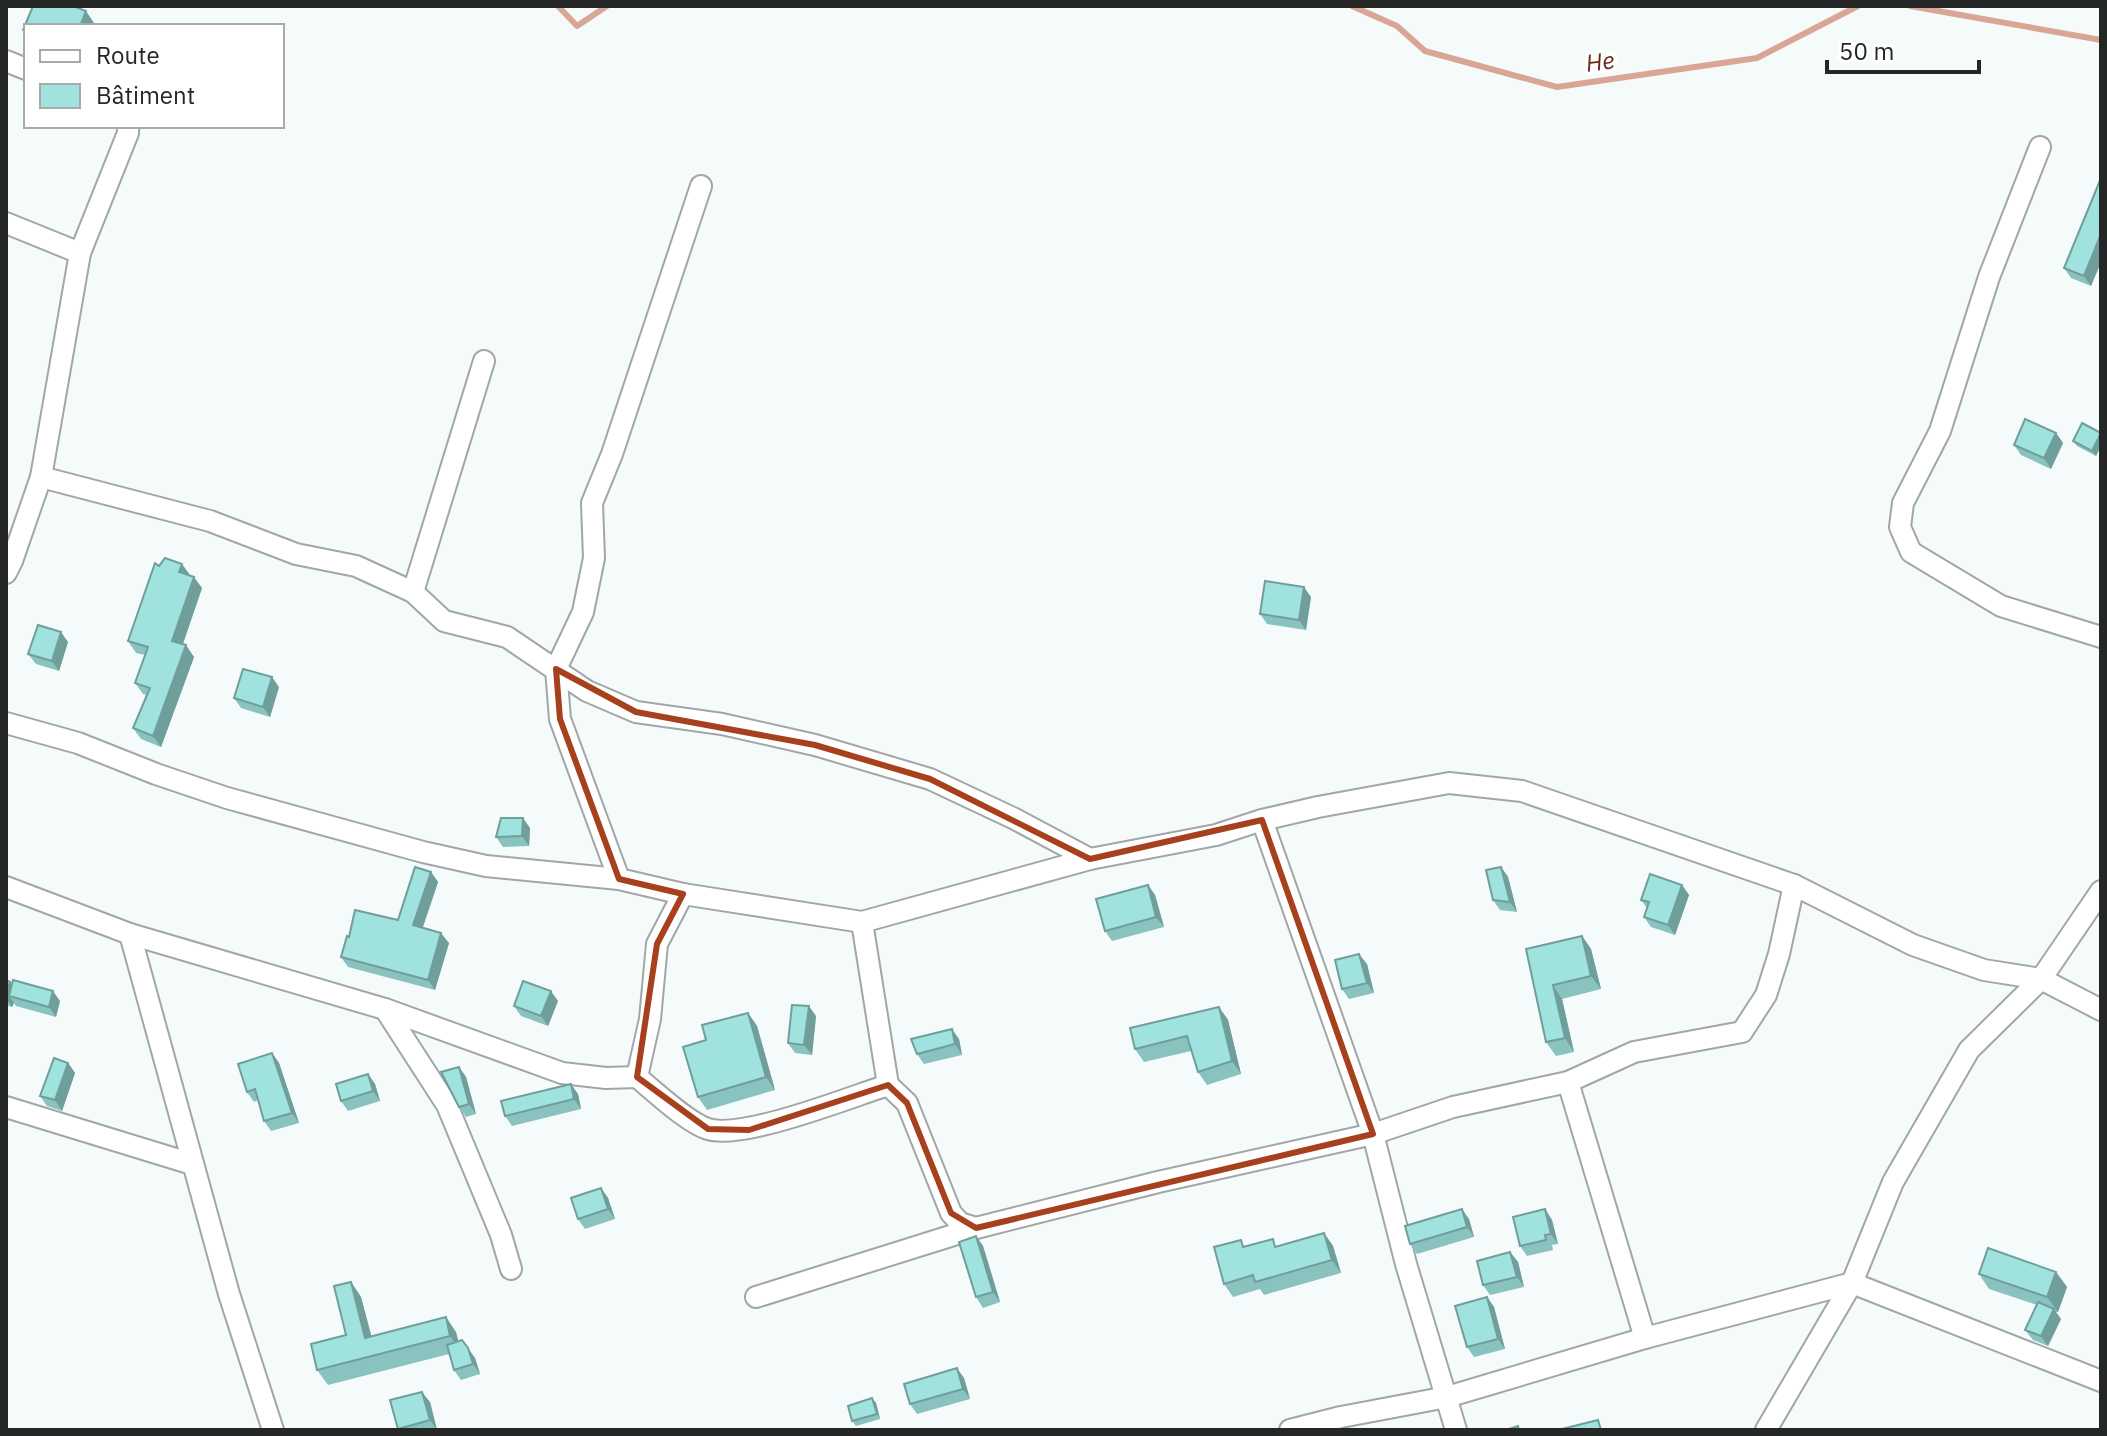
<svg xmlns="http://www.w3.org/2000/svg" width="2107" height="1436" font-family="'IBM Plex Sans',sans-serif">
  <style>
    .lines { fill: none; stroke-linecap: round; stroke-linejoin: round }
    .stream { stroke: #d9a594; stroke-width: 6 }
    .minor-casing { stroke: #a1a7a6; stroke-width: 24 }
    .minor { stroke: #fff; stroke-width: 20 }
    .wall { fill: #8ac2bf }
    .shaded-wall { fill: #709e9b }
    .building { fill: #a0e2de; stroke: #709e9b; stroke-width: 2 }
    .marked { fill: none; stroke: #a7401d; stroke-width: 6; stroke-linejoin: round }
    .labels { text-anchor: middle; stroke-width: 7; stroke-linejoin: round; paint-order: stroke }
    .water-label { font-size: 24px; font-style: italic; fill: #682915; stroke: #fff }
  </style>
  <rect width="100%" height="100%" fill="#f5fbfb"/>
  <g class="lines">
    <g class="stream">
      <polyline points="558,6 577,26 607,6"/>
      <polyline points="1352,6 1397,26 1425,51 1557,87 1757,58 1858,6"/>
      <polyline points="1910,6 2101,40"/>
    </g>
    <g class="minor-casing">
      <g id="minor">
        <polyline points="6,61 26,69"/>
        <polyline points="2040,147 1989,277 1940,431 1903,503 1900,527 1911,552 2001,606 2101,637"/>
        <polyline points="6,223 80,253"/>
        <polyline points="41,477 210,521 296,554 356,566 413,592 444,621 507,637 587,691 636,712 722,724 815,745 930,779 1015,819 1090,859"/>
        <polyline points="6,573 12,561 41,477 80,253 128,133 128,126"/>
        <polyline points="413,592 484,361"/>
        <polyline points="6,723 78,743 156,774 227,798 423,852 486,866 619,879 683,894"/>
        <polyline points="1262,820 1373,1134 1406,1264 1456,1430"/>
        <polyline points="619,879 560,719 556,669 583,612 594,558 592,503 612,454 701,186"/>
        <polyline points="6,887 130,934 385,1009 562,1073 606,1078 637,1077"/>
        <polyline points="862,922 888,1085"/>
        <polyline points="130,934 229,1294 273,1430"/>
        <polyline points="385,1009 447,1105 501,1235 511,1269"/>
        <polyline points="1568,1082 1645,1338"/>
        <polyline points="6,1107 192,1164"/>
        <path d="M976,1228L960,1223L951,1213L907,1103L888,1085C850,1097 743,1140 708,1129C688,1123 654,1091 637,1077L650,1019L657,944L683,894L862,922L1090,859L1216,835L1262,820L1318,807L1449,783L1522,791L1794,885L1913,945L1984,970L2041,979L2101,891"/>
        <polyline points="756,1297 976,1228 1158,1182 1373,1134 1453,1107 1568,1082 1634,1052 1742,1032 1766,995 1779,954 1794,885"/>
        <polyline points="1290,1430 1341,1417 1447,1397 1645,1338 1852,1283 2101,1381"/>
        <polyline points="1766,1430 1852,1283 1893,1182 1969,1050 2041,979 2101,1010"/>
      </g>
    </g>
    <use href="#minor" class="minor"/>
  </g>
  <g class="wall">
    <polygon points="2101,178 2101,262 2091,286 2071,278 2064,268"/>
    <polygon points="2056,433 2063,443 2051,469 2021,455 2014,445"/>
    <polygon points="2101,433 2101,446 2096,456 2077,446 2073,441"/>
    <polygon points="159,566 190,576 202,588 183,644 194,657 161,747 141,739 133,728 146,695 143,694 135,683 145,655 136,653 128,641"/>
    <polygon points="1311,597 1306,630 1267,624 1260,614"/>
    <polygon points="68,642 59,671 36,664 28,654"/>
    <polygon points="279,687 270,717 241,708 234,698"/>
    <polygon points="530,828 529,846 503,847 496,837"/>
    <polygon points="1501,867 1508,877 1517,912 1500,910 1493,900"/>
    <polygon points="431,872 438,882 423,927 449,943 435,990 348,967 341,957 349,937 398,920"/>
    <polygon points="1148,885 1155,895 1164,927 1112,941 1105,931"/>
    <polygon points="1682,885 1689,895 1675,935 1651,927 1644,917 1647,908 1641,900"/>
    <polygon points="1582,936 1591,949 1601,989 1562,999 1574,1052 1556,1056 1546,1042 1526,949"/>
    <polygon points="1367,964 1374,993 1349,999 1342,989"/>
    <polygon points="6,980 12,985 60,1001 56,1017 16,1006 14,1003 12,1007 6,1005"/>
    <polygon points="558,1001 548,1026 521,1016 514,1006"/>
    <polygon points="1219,1007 1228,1020 1241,1074 1207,1085 1198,1072 1191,1051 1144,1062 1135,1049"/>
    <polygon points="748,1013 757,1026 775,1090 707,1110 698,1097 706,1040"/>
    <polygon points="816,1016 812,1055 795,1053 788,1043"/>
    <polygon points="959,1039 962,1055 924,1064 917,1054"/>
    <polygon points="272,1053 279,1063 299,1123 271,1131 264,1121 258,1100 254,1102 247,1092"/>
    <polygon points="68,1063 75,1073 62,1111 47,1106 40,1096"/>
    <polygon points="459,1067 466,1077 476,1114 466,1117 459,1107"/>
    <polygon points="368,1074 375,1084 380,1101 348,1111 341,1101"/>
    <polygon points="578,1094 581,1109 512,1126 505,1116"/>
    <polygon points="601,1188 608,1198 615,1219 585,1229 578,1219"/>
    <polygon points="1545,1209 1552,1220 1558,1244 1552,1245 1553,1250 1527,1256 1520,1246"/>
    <polygon points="1469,1219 1474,1237 1417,1254 1410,1244"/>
    <polygon points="1324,1233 1333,1246 1341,1273 1264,1295 1260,1289 1233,1297 1224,1284 1246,1247 1278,1246"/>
    <polygon points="976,1236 983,1246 1000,1302 983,1308 976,1297"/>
    <polygon points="1510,1252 1518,1262 1524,1287 1490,1295 1483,1285"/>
    <polygon points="2056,1272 2067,1287 2058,1312 2055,1312 2061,1319 2048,1346 2033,1340 2025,1330 2037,1305 1989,1289 1979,1274"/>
    <polygon points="351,1282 361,1297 371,1337 456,1332 458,1341 475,1358 480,1374 461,1380 454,1370 449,1354 328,1385 317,1370 346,1335"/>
    <polygon points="1487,1297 1494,1307 1505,1349 1474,1357 1467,1347"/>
    <polygon points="964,1378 970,1399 917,1414 910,1404"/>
    <polygon points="872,1398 876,1403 880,1419 856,1426 852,1421"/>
    <polygon points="390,1400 430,1402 437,1430 399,1430"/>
  </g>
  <g class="shaded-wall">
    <polygon points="86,11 96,26 80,26"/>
    <polygon points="2101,234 2101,262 2091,286 2084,276"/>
    <polygon points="2056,433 2063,443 2051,469 2044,458"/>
    <polygon points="2101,435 2101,446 2096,456 2092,451"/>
    <polygon points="182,564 190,575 179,572"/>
    <polygon points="194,577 202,588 180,652 172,641"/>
    <polygon points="1304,587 1311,597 1306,630 1299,620"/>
    <polygon points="61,632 68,642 59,671 52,661"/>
    <polygon points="186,645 194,657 161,747 153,736"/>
    <polygon points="272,677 279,687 270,717 263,707"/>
    <polygon points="523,818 530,828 529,846 522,836"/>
    <polygon points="1501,867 1508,877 1517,912 1510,902"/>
    <polygon points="431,872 438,882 420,935 413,925"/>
    <polygon points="1148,885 1155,895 1164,927 1156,917"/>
    <polygon points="1682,885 1689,895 1675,935 1668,925"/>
    <polygon points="441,933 449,943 435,990 428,980"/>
    <polygon points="1582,936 1591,949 1601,989 1591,976"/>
    <polygon points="1359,954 1367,964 1374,993 1367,983"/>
    <polygon points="10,982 17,992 9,996 14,1003 12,1007 6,998"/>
    <polygon points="1553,985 1562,999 1574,1052 1565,1038"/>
    <polygon points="53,991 60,1001 56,1017 49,1007"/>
    <polygon points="551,991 558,1001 548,1026 541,1016"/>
    <polygon points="809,1006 816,1016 812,1055 804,1045"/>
    <polygon points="1219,1007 1228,1020 1241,1074 1232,1061"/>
    <polygon points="748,1013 757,1026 775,1090 766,1077"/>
    <polygon points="952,1029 959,1039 962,1055 955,1044"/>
    <polygon points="272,1053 279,1063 299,1123 292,1113"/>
    <polygon points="68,1063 75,1073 62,1111 55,1100"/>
    <polygon points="459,1067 466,1077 476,1114 469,1104"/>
    <polygon points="368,1074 375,1084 380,1101 373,1091"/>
    <polygon points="571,1084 578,1094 581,1109 574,1099"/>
    <polygon points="601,1188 608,1198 615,1219 608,1209"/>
    <polygon points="1462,1209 1469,1219 1474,1237 1467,1227"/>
    <polygon points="1545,1209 1552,1220 1558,1244 1551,1234"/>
    <polygon points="1324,1233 1333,1246 1341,1273 1332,1260"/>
    <polygon points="976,1236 983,1246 1000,1302 993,1292"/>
    <polygon points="1510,1252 1518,1262 1524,1287 1517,1277"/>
    <polygon points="2056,1272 2067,1287 2058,1312 2047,1297"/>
    <polygon points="351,1282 361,1297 376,1353 365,1338"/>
    <polygon points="1487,1297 1494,1307 1505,1349 1498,1339"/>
    <polygon points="2054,1309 2061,1319 2048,1346 2041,1336"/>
    <polygon points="446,1317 456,1332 461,1351 450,1336"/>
    <polygon points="468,1348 475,1358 480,1374 473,1364"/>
    <polygon points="957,1368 964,1378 970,1399 963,1389"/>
    <polygon points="422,1392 430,1402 437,1430 430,1420"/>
    <polygon points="872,1398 876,1403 880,1419 877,1414"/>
  </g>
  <g class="building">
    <polygon points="33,6 73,6 86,11 80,26 26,26 26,31 23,30"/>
    <polygon points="2101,178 2101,234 2084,276 2064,268"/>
    <polygon points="2025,419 2056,433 2044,458 2014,445"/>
    <polygon points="2082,423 2101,433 2092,451 2073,441"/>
    <polygon points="165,558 182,564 179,572 194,577 172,641 186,645 153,736 133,728 150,688 135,683 148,647 128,641 155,563 159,566"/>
    <polygon points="1265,581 1304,587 1299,620 1260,614"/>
    <polygon points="38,625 61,632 52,661 28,654"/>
    <polygon points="243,669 272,677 263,707 234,698"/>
    <polygon points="501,818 523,818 522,836 496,837"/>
    <polygon points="415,867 431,872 413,925 441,933 428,980 341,957 347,936 349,937 355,910 398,920"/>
    <polygon points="1501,867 1510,902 1493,900 1486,870"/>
    <polygon points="1650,874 1682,885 1668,925 1644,917 1649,902 1641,900"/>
    <polygon points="1148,885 1156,917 1105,931 1096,899"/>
    <polygon points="1582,936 1591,976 1553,985 1565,1038 1546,1042 1526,949"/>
    <polygon points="1359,954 1367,983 1342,989 1335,960"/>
    <polygon points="6,980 10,982 6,994"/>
    <polygon points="13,980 53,991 49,1007 9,996"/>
    <polygon points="523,981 551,991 541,1016 514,1006"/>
    <polygon points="792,1005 809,1006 804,1045 788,1043"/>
    <polygon points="1219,1007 1232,1061 1198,1072 1187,1036 1135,1049 1130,1028"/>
    <polygon points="748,1013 766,1077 698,1097 683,1047 706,1040 702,1025"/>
    <polygon points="952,1029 955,1044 917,1054 911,1039"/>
    <polygon points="272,1053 292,1113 264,1121 255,1089 247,1092 238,1064"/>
    <polygon points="54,1058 68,1063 55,1100 40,1096"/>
    <polygon points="459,1067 469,1104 459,1107 441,1072"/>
    <polygon points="368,1074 373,1091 341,1101 336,1084"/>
    <polygon points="571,1084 574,1099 505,1116 501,1101"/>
    <polygon points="601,1188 608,1209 578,1219 571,1198"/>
    <polygon points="1462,1209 1467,1227 1410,1244 1405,1226"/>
    <polygon points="1545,1209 1551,1234 1545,1235 1546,1240 1520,1246 1513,1217"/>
    <polygon points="1324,1233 1332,1260 1255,1282 1253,1275 1224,1284 1214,1247 1241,1240 1243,1247 1273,1239 1275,1247"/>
    <polygon points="976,1236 993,1292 976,1297 959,1242"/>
    <polygon points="1988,1248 2056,1272 2047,1297 1979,1274"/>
    <polygon points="1510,1252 1517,1277 1483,1285 1477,1261"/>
    <polygon points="351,1282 365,1338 446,1317 450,1336 317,1370 311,1344 346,1335 334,1286"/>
    <polygon points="1487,1297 1498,1339 1467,1347 1455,1306"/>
    <polygon points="2038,1302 2054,1309 2041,1336 2025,1330"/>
    <polygon points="462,1340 468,1348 473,1364 454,1370 447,1345"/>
    <polygon points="957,1368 963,1389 910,1404 904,1384"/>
    <polygon points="422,1392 430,1420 398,1429 390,1400"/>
    <polygon points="872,1398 877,1414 852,1421 848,1406"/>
    <polygon points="1598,1420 1601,1430 1558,1430"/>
    <polygon points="1518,1426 1519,1430 1506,1430"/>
  </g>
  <path class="marked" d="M556,669L636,712L815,745L930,779L1090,859L1262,820L1373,1134L976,1228L951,1213L907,1103L888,1085L749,1130L708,1129L637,1077L657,944L683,894L619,879L560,719Z"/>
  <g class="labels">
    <g class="water-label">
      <text transform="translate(1600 62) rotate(-8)" y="8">He</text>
    </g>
  </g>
  <rect width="2107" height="1436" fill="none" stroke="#252727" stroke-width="16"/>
  <rect x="24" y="24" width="260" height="104" fill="#ffffff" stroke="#a8a9a9" stroke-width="2"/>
  <rect x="40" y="50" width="40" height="12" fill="#ffffff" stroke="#a8a9a9" stroke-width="2"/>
  <text x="96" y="64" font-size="24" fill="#252727">Route</text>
  <rect x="40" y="84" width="40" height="24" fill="#a0e2de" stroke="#a8a9a9" stroke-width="2"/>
  <text x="96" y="104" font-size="24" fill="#252727">Bâtiment</text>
  <path d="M1827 60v12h152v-12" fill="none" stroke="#252727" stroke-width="4"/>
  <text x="1839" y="60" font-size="24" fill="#252727" stroke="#ffffff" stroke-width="6" paint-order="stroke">50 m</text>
</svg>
